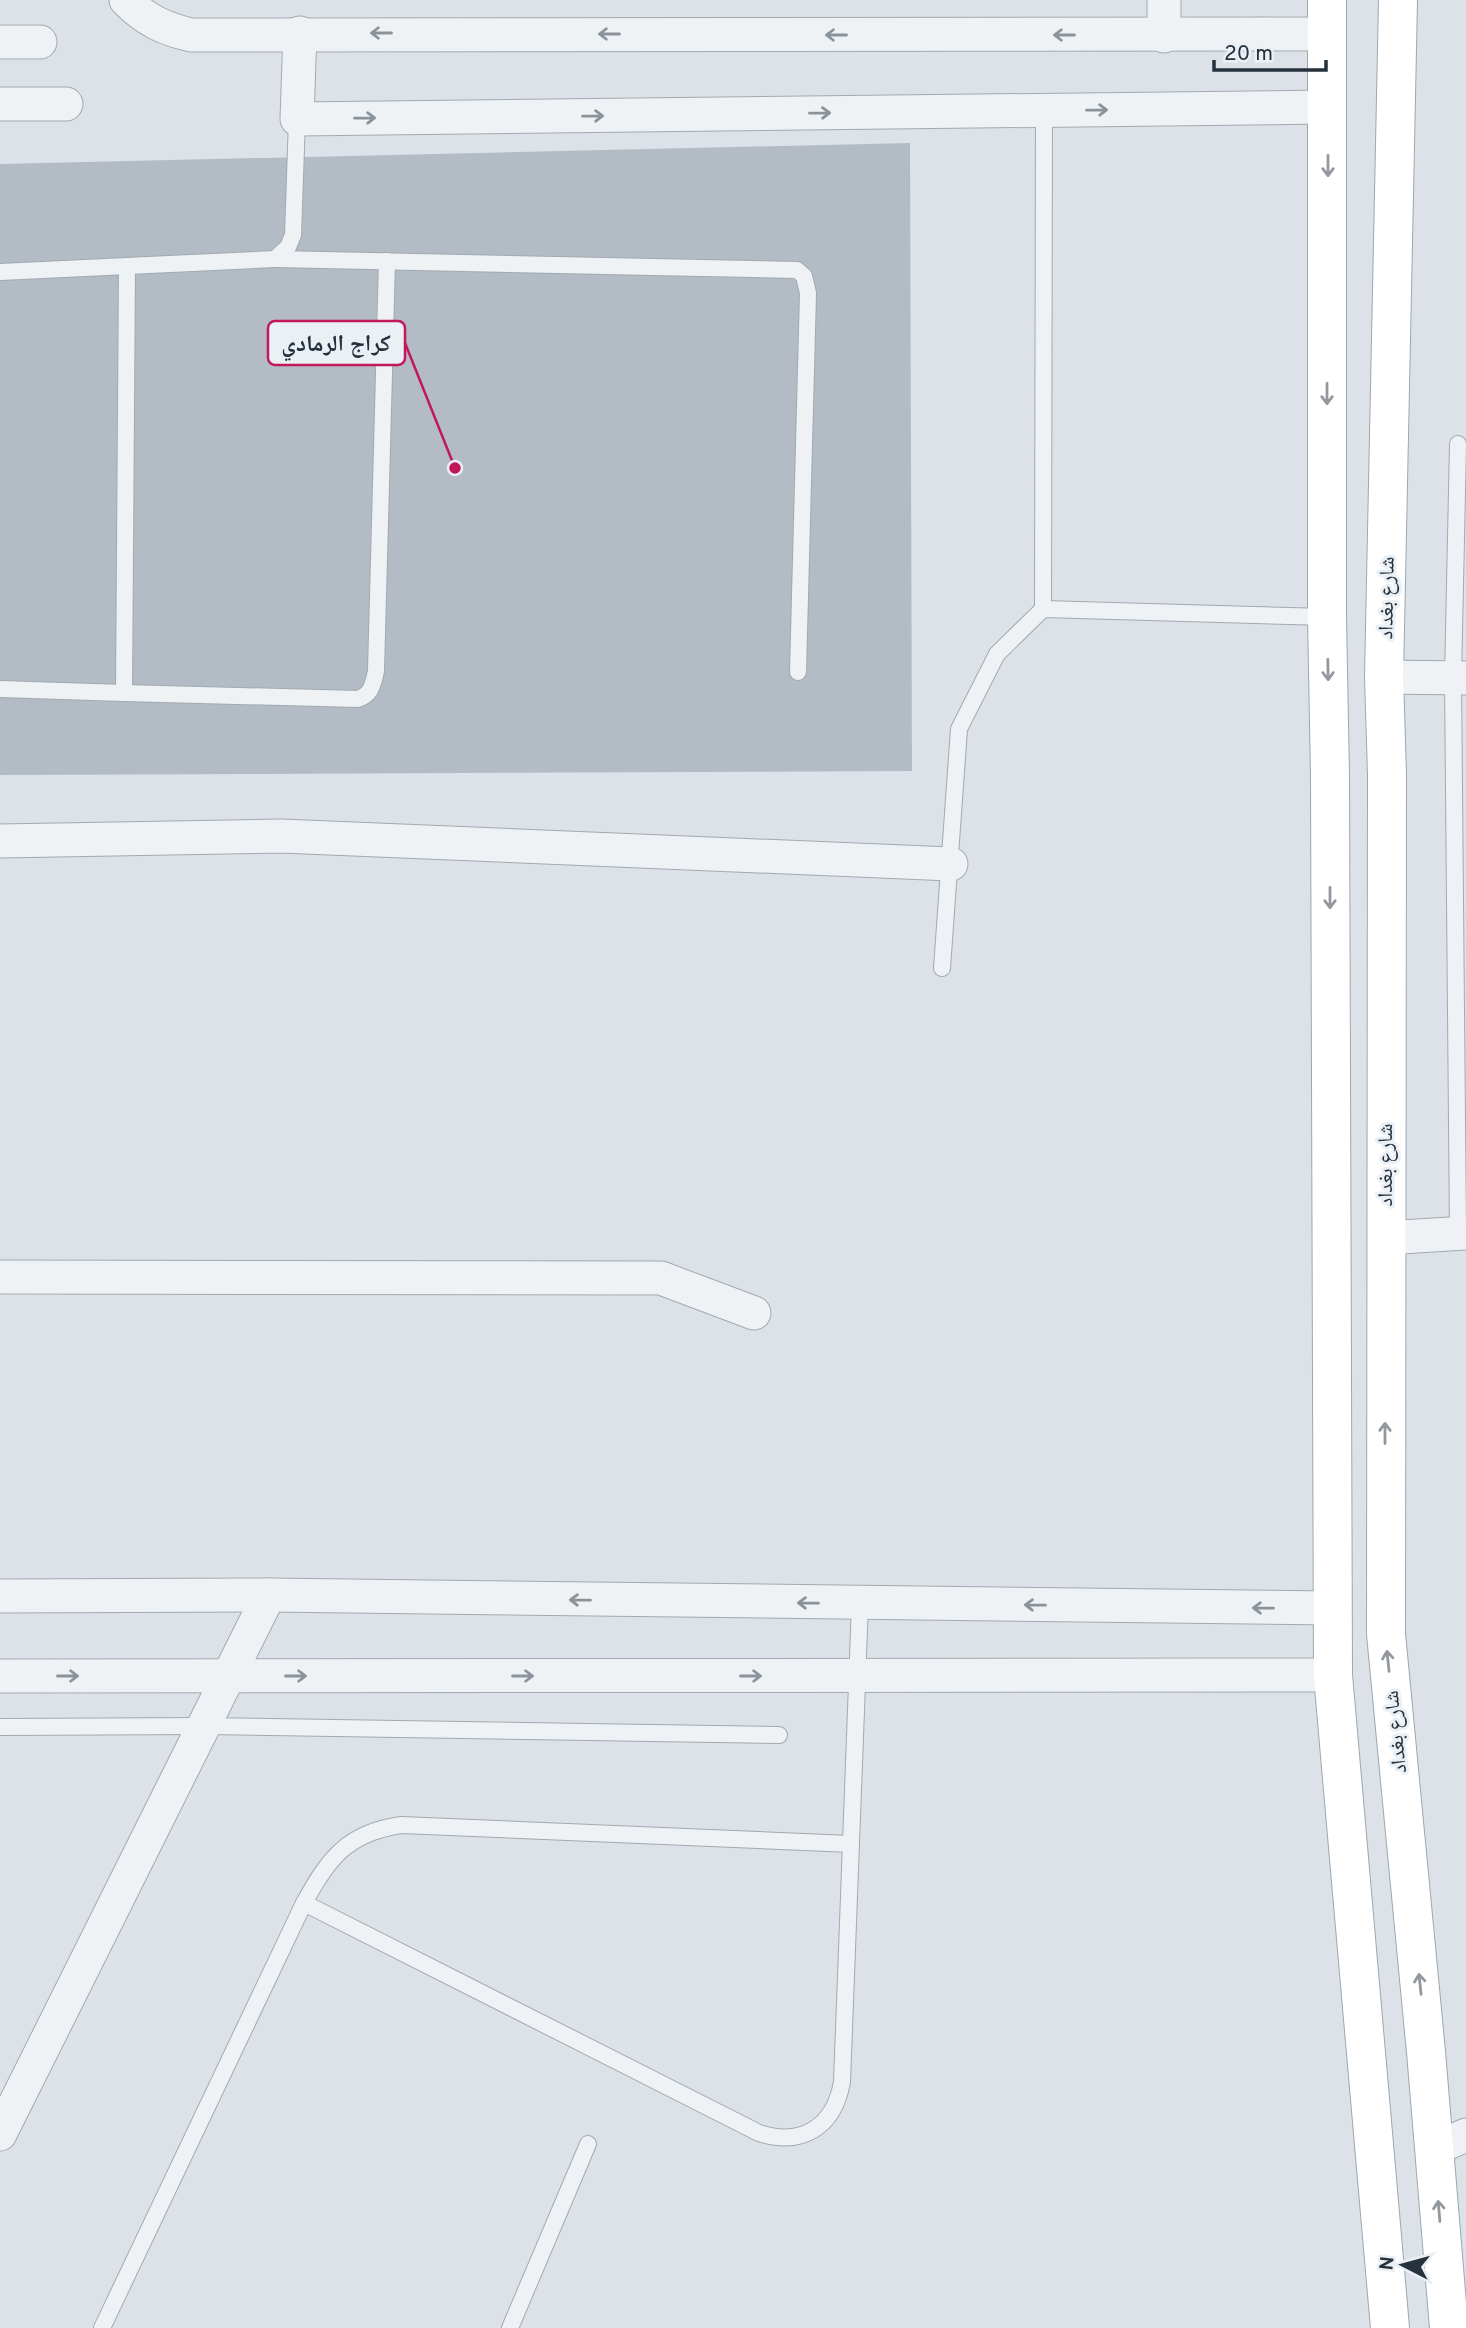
<svg xmlns="http://www.w3.org/2000/svg" width="1466" height="2328" font-family="Overpass,'Noto Naskh Arabic',sans-serif">
  <style>
    .building { fill: #b3bcc4 }
    .lines { fill: none; stroke-linecap: round; stroke-linejoin: round }
    .service-casing { stroke: #a1aab1; stroke-width: 18 }
    .minor-casing { stroke: #a1aab1; stroke-width: 35 }
    .primary-casing { stroke: #9aa8b3; stroke-width: 40 }
    .service { stroke: #eef2f5; stroke-width: 16 }
    .minor { stroke: #eef2f5; stroke-width: 33 }
    .primary { stroke: #fff; stroke-width: 38 }
    .oneway { stroke: #8a929a }
    .oneway2 { stroke: #92989e }
    .labels { text-anchor: middle; stroke-width: 6; stroke-linejoin: round; paint-order: stroke }
    .street-label { font-size: 21px; fill: #25323e; stroke: #ebf0f5 }
    .leader { fill: none; stroke: #c2185b; stroke-width: 2.5 }
    .callout-dot { fill: #c2185b; stroke: #ebf0f5; stroke-width: 2.5 }
    .callout { fill: #ebf0f5; stroke: #c2185b; stroke-width: 2.5 }
    .callout-label { font-size: 23px; text-anchor: middle; font-weight: bold; fill: #25323e }
  </style>
  <rect width="100%" height="100%" fill="#dce2e7"/>
  <polygon class="building" points="910,143 912,771 0,775 0,164"/>
  <g class="lines">
    <g class="service-casing">
      <g id="service">
        <polyline points="275,259 797,270 804,276 808,293 798,672"/>
        <polyline points="0,272 275,259 288,247 293,235 297,119"/>
        <polyline points="1043,609 1044,111"/>
        <polyline points="0,689 124,693 127,266"/>
        <path d="M124,693L358,699C372,694 373,684 376,671L387,261"/>
        <polyline points="942,968 959,729 997,654 1043,609 1327,617"/>
        <polyline points="1458,1233 1453,678 1458,444"/>
        <polyline points="0,1727 202,1726 779,1735"/>
        <path d="M304,1903L759,2133C802,2147 834,2127 842,2082L860,1604"/>
        <path d="M102,2328L304,1903C329,1858 347,1833 401,1825L851,1844"/>
        <polyline points="510,2328 588,2144"/>
      </g>
    </g>
    <g class="minor-casing">
      <g id="minor">
        <path d="M126,0C145,20 165,29 191,35L1328,34"/>
        <polyline points="300,33 297,119 1328,107"/>
        <polyline points="1164,36 1164,0"/>
        <polyline points="0,42 40,42"/>
        <polyline points="0,104 66,104"/>
        <polyline points="1384,677 1466,678"/>
        <polyline points="0,841 281,836 951,864"/>
        <polyline points="1385,1238 1466,1233"/>
        <polyline points="0,1277 661,1278 754,1313"/>
        <polyline points="0,1596 269,1595 1331,1608"/>
        <polyline points="0,1676 1333,1675"/>
        <polyline points="0,2134 269,1595"/>
        <polyline points="1434,2149 1466,2135"/>
      </g>
    </g>
    <g class="primary-casing">
      <g id="primary">
        <polyline points="1327,0 1327,617 1330,776 1333,1675 1390,2328"/>
        <polyline points="1398,0 1384,677 1387,775 1386,1634 1426,2052 1449,2328"/>
      </g>
    </g>
    <use href="#service" class="service"/>
    <use href="#minor" class="minor"/>
    <use href="#primary" class="primary"/>
  </g>
  <defs><path id="oneway-shaft" d="M-6 0H5M1.5-3L5.5 0L1.5 3" fill="none" stroke-width="1.6" stroke-linecap="round" stroke-linejoin="round" transform="scale(1.75)"/></defs>
  <g class="oneway">
    <use href="#oneway-shaft" transform="translate(381 33) rotate(-180)"/>
    <use href="#oneway-shaft" transform="translate(609 34) rotate(-180)"/>
    <use href="#oneway-shaft" transform="translate(836 35) rotate(-180)"/>
    <use href="#oneway-shaft" transform="translate(1064 35) rotate(-180)"/>
    <use href="#oneway-shaft" transform="translate(1097 110) rotate(-1)"/>
    <use href="#oneway-shaft" transform="translate(820 113) rotate(-1)"/>
    <use href="#oneway-shaft" transform="translate(593 116) rotate(-1)"/>
    <use href="#oneway-shaft" transform="translate(365 118) rotate(-1)"/>
    <use href="#oneway-shaft" transform="translate(580 1600) rotate(-179)"/>
    <use href="#oneway-shaft" transform="translate(808 1603) rotate(-179)"/>
    <use href="#oneway-shaft" transform="translate(1035 1605) rotate(-179)"/>
    <use href="#oneway-shaft" transform="translate(1263 1608) rotate(-179)"/>
    <use href="#oneway-shaft" transform="translate(68 1676)"/>
    <use href="#oneway-shaft" transform="translate(296 1676)"/>
    <use href="#oneway-shaft" transform="translate(523 1676)"/>
    <use href="#oneway-shaft" transform="translate(751 1676)"/>
  </g>
  <g class="oneway2">
    <use href="#oneway-shaft" transform="translate(1328 166) rotate(90)"/>
    <use href="#oneway-shaft" transform="translate(1327 394) rotate(90)"/>
    <use href="#oneway-shaft" transform="translate(1328 670) rotate(89)"/>
    <use href="#oneway-shaft" transform="translate(1330 898) rotate(90)"/>
    <use href="#oneway-shaft" transform="translate(1385 1433) rotate(-90)"/>
    <use href="#oneway-shaft" transform="translate(1388 1661) rotate(-96)"/>
    <use href="#oneway-shaft" transform="translate(1420 1984) rotate(-96)"/>
    <use href="#oneway-shaft" transform="translate(1439 2211) rotate(-95)"/>
  </g>
  <g class="labels">
    <g class="street-label">
      <text transform="translate(1386 598) rotate(-89)" y="7">شارع بغداد</text>
      <text transform="translate(1385 1165) rotate(-90)" y="7">شارع بغداد</text>
      <text transform="translate(1395 1732) rotate(-96)" y="7">شارع بغداد</text>
    </g>
  </g>
  <path class="leader" d="M455 468L405 343"/>
  <circle class="callout-dot" cx="455" cy="468" r="7"/>
  <rect class="callout" x="268" y="321" width="137" height="44" rx="7"/>
  <g class="callout-label">
    <text x="336" y="351">كراج الرمادي</text>
  </g>
  <g transform="translate(1403 2265) rotate(276)" stroke="#ebf0f5" stroke-width="5" paint-order="stroke">
  <path d="M0-5L12 26L0 18L-12 26Z" fill="#25323e"/>
  <text y="-10" font-size="19" font-weight="bold" text-anchor="middle" fill="#25323e">N</text>
  </g>
  <path d="M1214 60v10h112v-10" fill="none" stroke="#25323e" stroke-width="3.5"/>
  <text x="1224" y="60" font-size="21" fill="#25323e" stroke="#ebf0f5" stroke-width="5" paint-order="stroke">20 m</text>
</svg>
